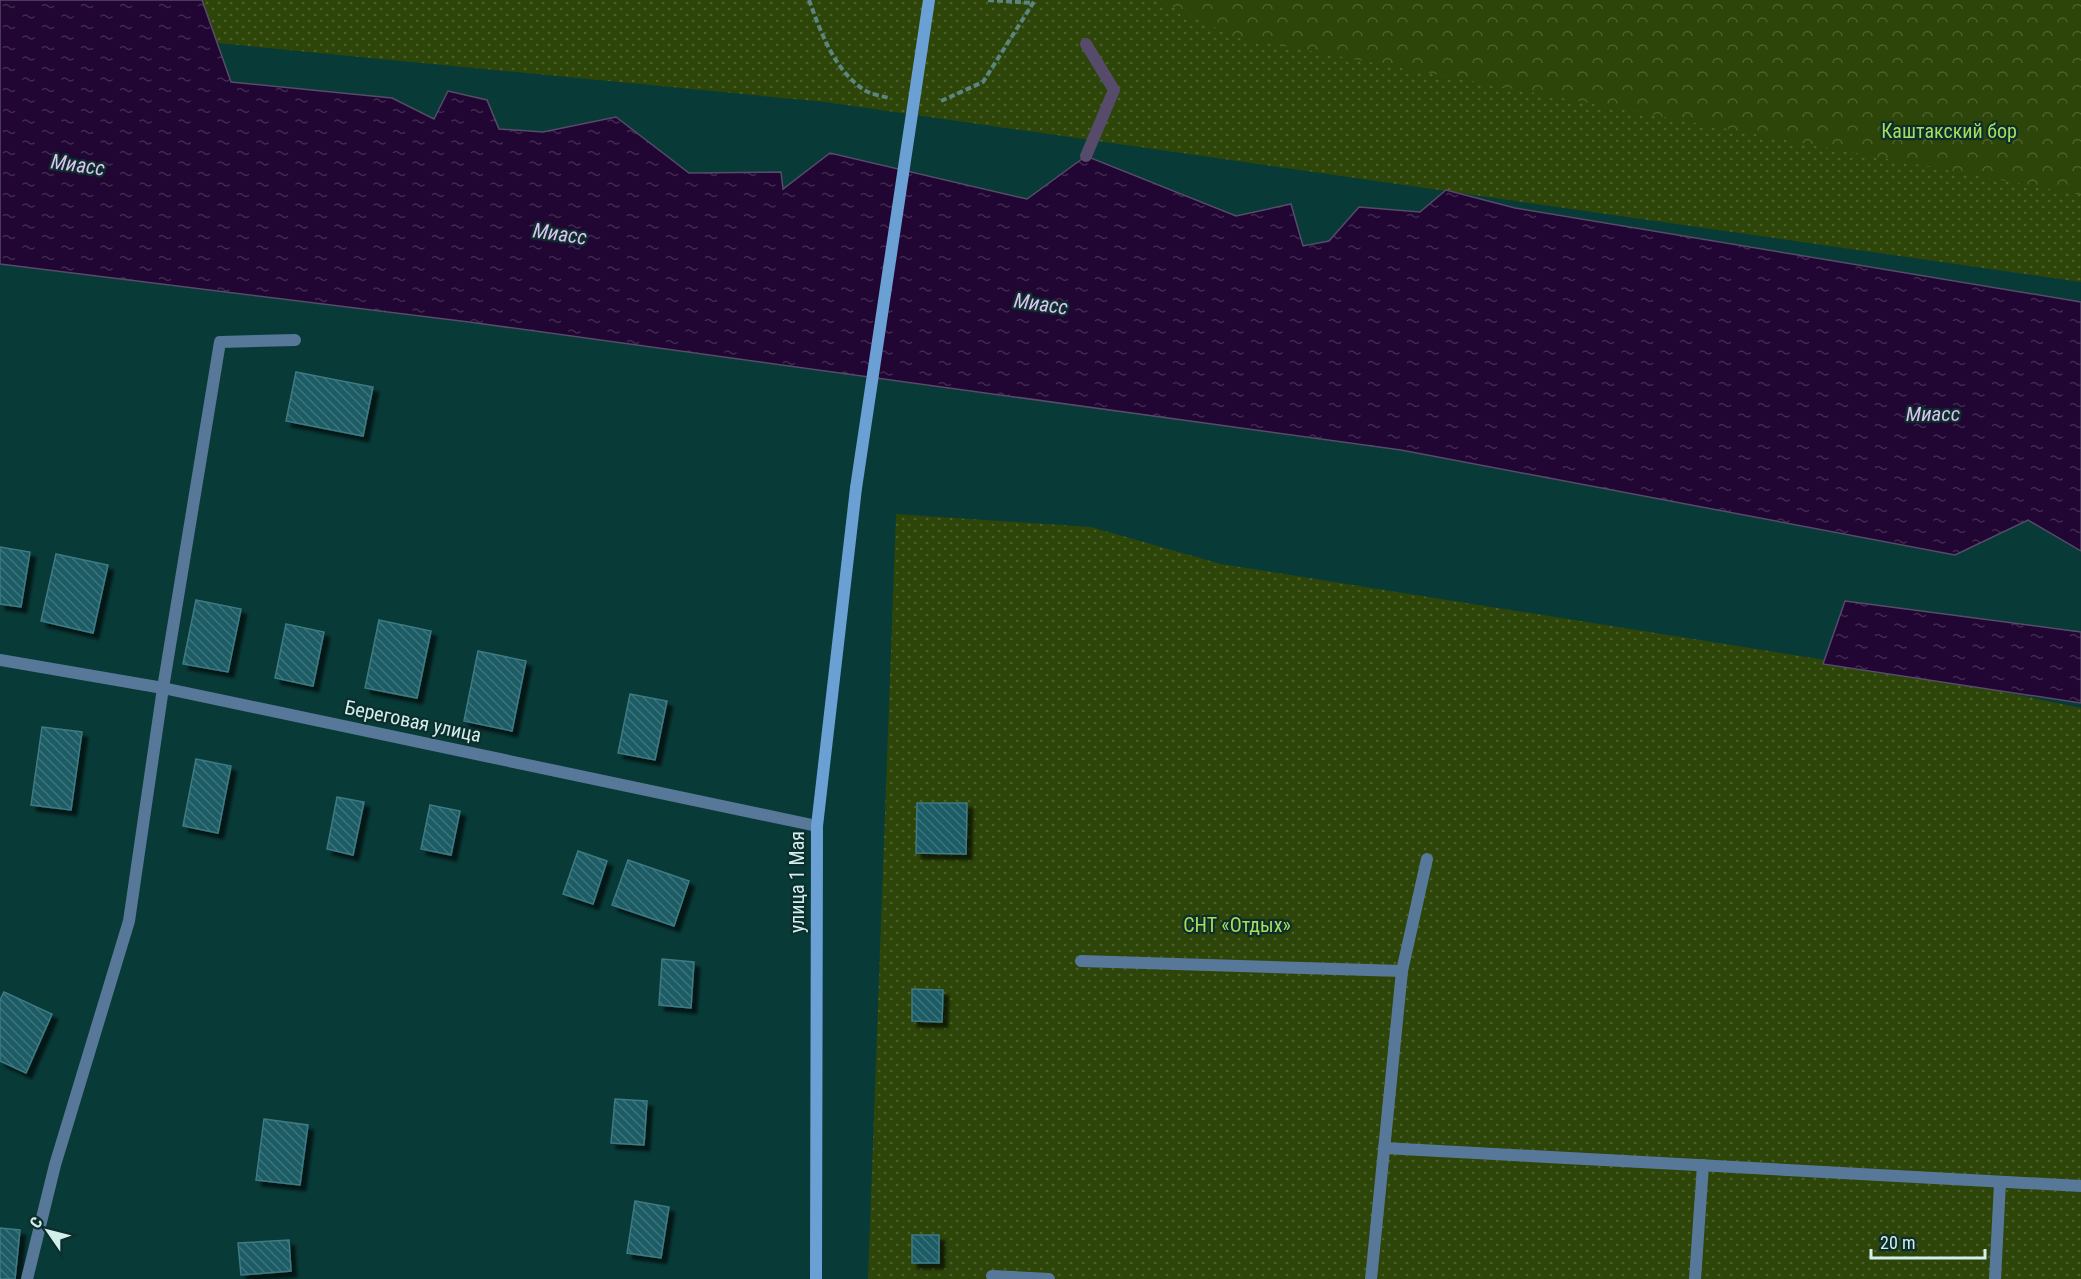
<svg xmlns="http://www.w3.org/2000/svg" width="2081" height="1279" font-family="'Roboto Condensed',sans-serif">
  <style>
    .green { fill: url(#green-dots) }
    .forest { fill: url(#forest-crowns) }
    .water { fill: url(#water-ripples); stroke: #564b6a; stroke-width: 1.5 }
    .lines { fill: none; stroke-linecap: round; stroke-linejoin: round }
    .stream { stroke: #564b6a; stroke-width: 12 }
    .building { fill: url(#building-back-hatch); stroke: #3f7a83; stroke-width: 1.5; filter: url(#shadow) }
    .path { stroke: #5c8582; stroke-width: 4; stroke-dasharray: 6 3; stroke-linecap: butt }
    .service { stroke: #58789a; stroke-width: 12 }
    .minor { stroke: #58789a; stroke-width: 12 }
    .secondary { stroke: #6ba0d4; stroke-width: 12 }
    .secondary-bridge { stroke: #6ba0d4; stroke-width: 12 }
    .labels { text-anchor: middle; stroke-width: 4.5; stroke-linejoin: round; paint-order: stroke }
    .park-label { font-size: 20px; fill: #a6df5c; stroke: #0d2e2c }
    .street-label { font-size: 20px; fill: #d2efec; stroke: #0d2e2c }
    .water-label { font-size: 21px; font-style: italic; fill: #dcc2f1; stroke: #0d2e2c }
  </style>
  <defs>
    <pattern id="green-dots" width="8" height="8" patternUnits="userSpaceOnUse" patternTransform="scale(1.5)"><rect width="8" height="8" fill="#2d4508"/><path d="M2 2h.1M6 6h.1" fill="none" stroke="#4b602c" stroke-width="1.8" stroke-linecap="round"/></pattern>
    <pattern id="forest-crowns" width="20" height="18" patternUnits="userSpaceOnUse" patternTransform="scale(1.5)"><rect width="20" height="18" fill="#2d4508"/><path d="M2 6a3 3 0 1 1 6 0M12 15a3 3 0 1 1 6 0" fill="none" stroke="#4b602c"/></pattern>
    <pattern id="water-ripples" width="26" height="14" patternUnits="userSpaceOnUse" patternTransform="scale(1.5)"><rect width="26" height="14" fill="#210532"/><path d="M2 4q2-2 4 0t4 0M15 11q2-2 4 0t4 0" fill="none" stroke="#402a50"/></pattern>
    <pattern id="building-back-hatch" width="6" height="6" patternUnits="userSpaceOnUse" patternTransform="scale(1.5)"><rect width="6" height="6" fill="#1e5b65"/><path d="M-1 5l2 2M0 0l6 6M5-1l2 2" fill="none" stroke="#3e737b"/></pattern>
    <filter id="shadow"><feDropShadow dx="5.5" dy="5.5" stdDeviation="1.5" flood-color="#0009"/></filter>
  </defs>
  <rect width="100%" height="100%" fill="#083a37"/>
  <g class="green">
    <polygon points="0,0 2081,0 2081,282 825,102 0,22"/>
    <polygon points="896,514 1091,527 1221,564 1920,675 2081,708 2081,1279 868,1279"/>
  </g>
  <polygon class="forest" points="1158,0 2071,0 2081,2 2081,195 1235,37"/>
  <g class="water">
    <polygon points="0,0 202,0 231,82 392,98 434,119 448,91 487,100 499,129 543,132 616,117 689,173 781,172 783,189 830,153 1027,199 1086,156 1236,216 1291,204 1303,246 1329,241 1359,207 1420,212 1446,190 1515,208 2081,302 2081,551 2028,520 1955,555 1401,450 469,322 0,264"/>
    <polygon points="1845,601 2081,632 2081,703 1823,664"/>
  </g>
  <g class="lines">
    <polyline class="stream" points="1086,44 1114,90 1086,156"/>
  </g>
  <g class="building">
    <polygon points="296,372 373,387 363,436 286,421"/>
    <polygon points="0,547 30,552 21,607 0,604"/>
    <polygon points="56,554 108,565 93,633 41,621"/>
    <polygon points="196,600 241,609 228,672 183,664"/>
    <polygon points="379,620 431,631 417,698 365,688"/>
    <polygon points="286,624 324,632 313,686 275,678"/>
    <polygon points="478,651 526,661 512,731 464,721"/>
    <polygon points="630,694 667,701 655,760 618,753"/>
    <polygon points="42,727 82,732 71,810 31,805"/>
    <polygon points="196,759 231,766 218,833 183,826"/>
    <polygon points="337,797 364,802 353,855 327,849"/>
    <polygon points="917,803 967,803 966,854 916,853"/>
    <polygon points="430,805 460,811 451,855 421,849"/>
    <polygon points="578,851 607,861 593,904 563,894"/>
    <polygon points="628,860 689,881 674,926 612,905"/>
    <polygon points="662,959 694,962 691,1008 659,1005"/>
    <polygon points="912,989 943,990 942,1022 912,1021"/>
    <polygon points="4,992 52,1014 26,1073 0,1061 0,1000"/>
    <polygon points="615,1099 647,1101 644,1145 611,1143"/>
    <polygon points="264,1119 308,1125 300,1185 256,1180"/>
    <polygon points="635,1201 669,1207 661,1258 627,1253"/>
    <polygon points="0,1228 20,1230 15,1279 0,1279"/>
    <rect x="912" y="1235" width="27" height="28"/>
    <polygon points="289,1240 291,1271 241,1275 238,1243"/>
  </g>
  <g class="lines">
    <g class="path">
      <path d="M809,0C821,33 835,72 866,91C873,95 882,96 889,98"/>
      <polyline points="988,0 1032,3"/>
      <polyline points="941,101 983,82 1035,0"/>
    </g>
    <g class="service">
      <polyline points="1081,961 1402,971"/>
      <polyline points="1384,1148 2081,1186"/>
      <polyline points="992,1276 1049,1279"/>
      <polyline points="27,1279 55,1165 129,921 163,688 220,342 295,340"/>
      <polyline points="1371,1279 1402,971 1427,859"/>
      <polyline points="1695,1279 1703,1165"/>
      <polyline points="1995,1279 2000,1183"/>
    </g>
    <polyline class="minor" points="0,660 163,688 817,826"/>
    <polyline class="secondary" points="816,1279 817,826 856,488"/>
    <polyline class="secondary-bridge" points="856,488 929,0"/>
  </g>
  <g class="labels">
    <g class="park-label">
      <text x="1949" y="138">Каштакский бор</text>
      <text x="1237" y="932">СНТ «Отдых»</text>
    </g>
    <g class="street-label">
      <text transform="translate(413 721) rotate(12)" y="7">Береговая улица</text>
      <text transform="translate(797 882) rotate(-90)" y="7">улица 1 Мая</text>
    </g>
    <g class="water-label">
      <text transform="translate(78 165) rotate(8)" y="7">Миасс</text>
      <text transform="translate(560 234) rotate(8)" y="7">Миасс</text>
      <text transform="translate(1041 304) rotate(8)" y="7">Миасс</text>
      <text x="1933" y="421">Миасс</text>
    </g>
  </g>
  <g transform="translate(48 1231) rotate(305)" stroke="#0d2e2c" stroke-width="4.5" paint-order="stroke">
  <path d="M0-4.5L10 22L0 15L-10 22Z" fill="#d2efec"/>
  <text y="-9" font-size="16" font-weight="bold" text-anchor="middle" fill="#d2efec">С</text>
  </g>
  <path d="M1871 1249v9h114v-9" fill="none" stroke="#d2efec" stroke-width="3"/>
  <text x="1880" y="1249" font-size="18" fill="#d2efec" stroke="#0d2e2c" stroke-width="4.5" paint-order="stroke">20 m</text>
</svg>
